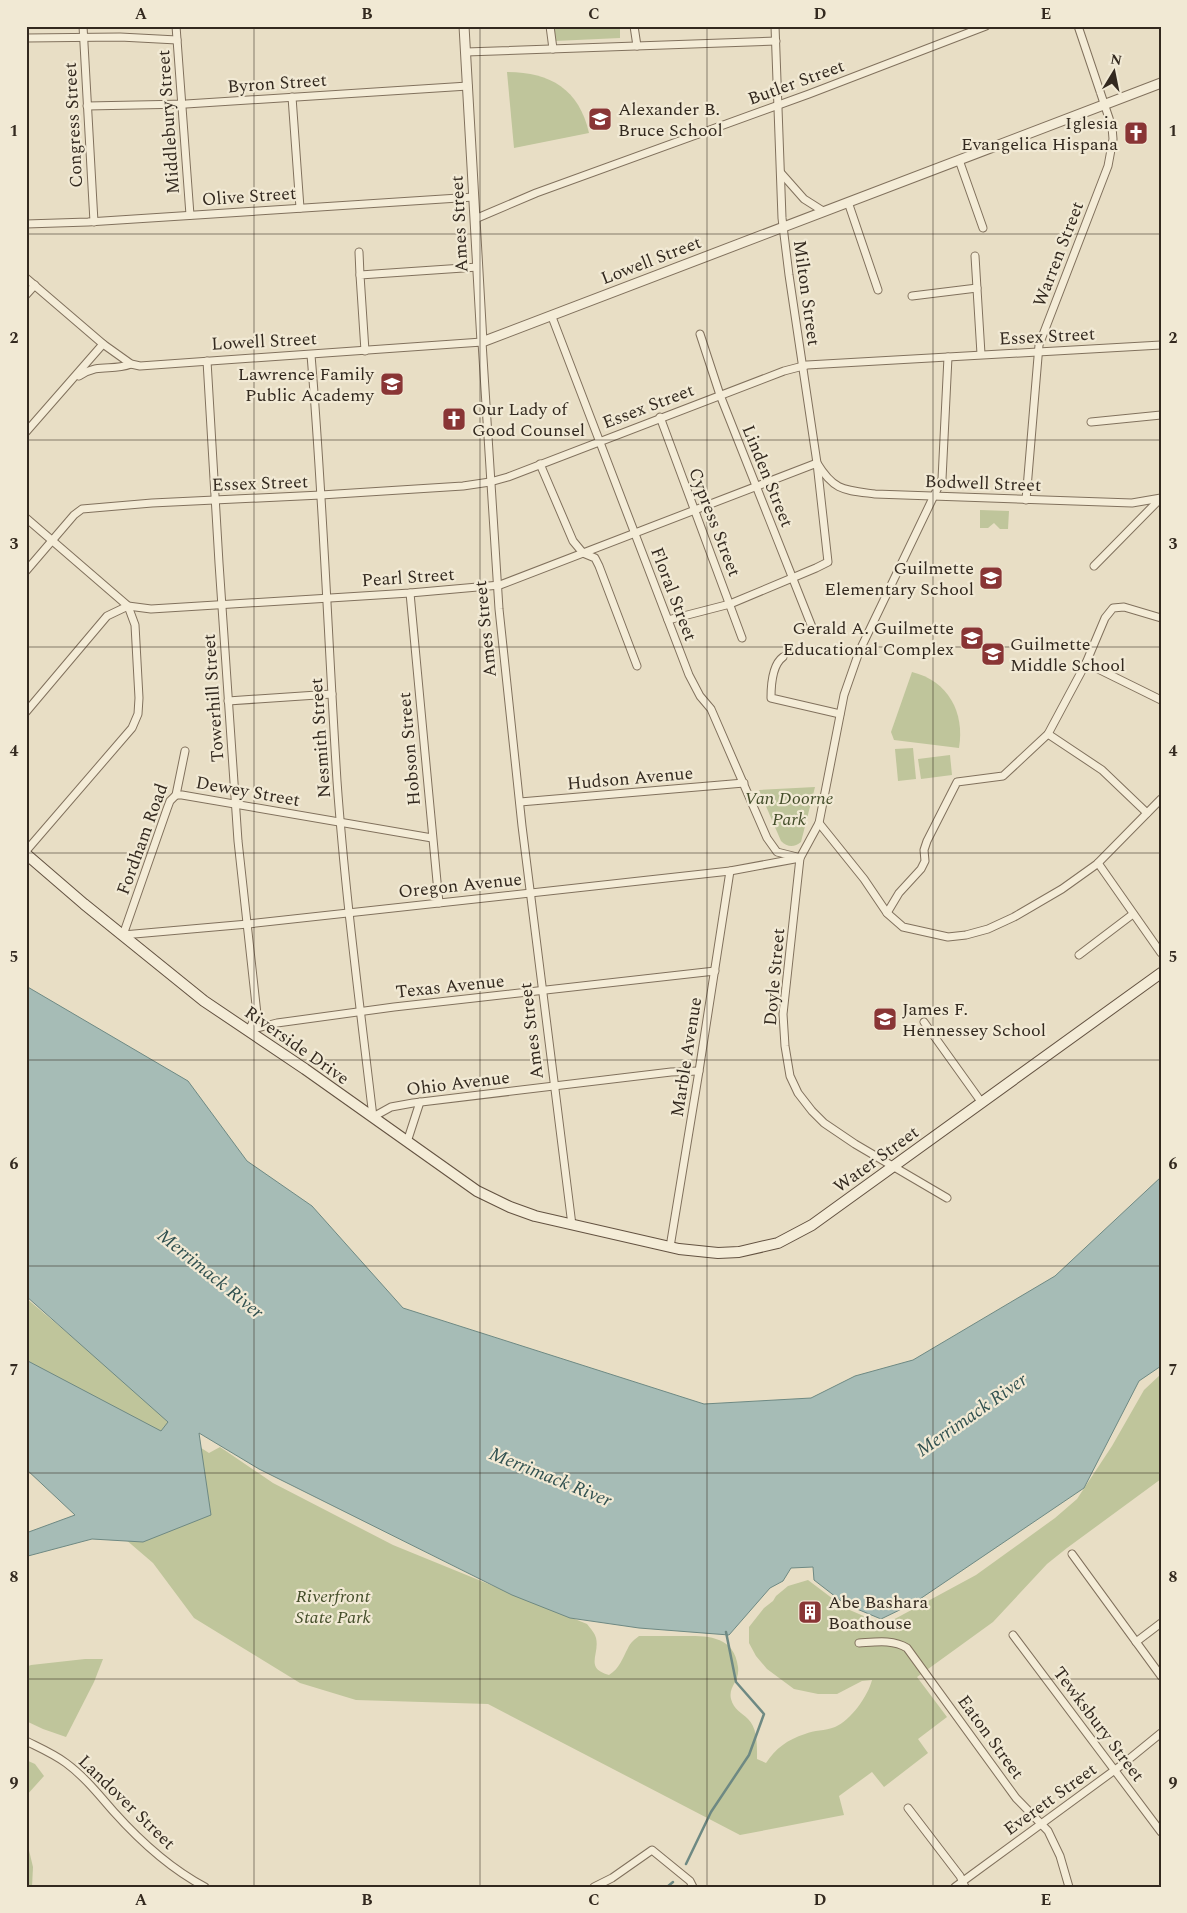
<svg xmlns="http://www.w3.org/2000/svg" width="1187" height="1913" font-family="Spectral,serif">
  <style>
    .green { fill: #bfc59b }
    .water { fill: #a6bcb6; stroke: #6e8983 }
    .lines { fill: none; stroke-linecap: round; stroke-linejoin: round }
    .stream { stroke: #6e8983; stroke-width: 2.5 }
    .minor-casing { stroke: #81715d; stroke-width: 9 }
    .tertiary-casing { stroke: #81715d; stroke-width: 11 }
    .secondary-casing { stroke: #635241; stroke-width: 12 }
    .minor { stroke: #f4ecd7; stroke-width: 7 }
    .tertiary { stroke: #f4ecd7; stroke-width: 9 }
    .secondary { stroke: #f4ecd7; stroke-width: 10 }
    .grid { fill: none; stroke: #33291f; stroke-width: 1; stroke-opacity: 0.55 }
    .labels { text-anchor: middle; stroke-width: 4.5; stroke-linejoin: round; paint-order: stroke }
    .street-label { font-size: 18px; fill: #33291f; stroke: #f1e9d4 }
    .poi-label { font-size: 18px; fill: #33291f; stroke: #f1e9d4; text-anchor: start }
    .park-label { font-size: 18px; font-style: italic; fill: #434d29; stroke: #f1e9d4 }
    .water-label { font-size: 19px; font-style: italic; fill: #315150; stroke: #f1e9d4 }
    .neatline { fill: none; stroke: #33291f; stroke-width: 2 }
    .grid-label { font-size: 16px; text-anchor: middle; font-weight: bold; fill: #33291f }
  </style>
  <rect width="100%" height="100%" fill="#e8dec5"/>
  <g class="green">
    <polygon points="555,26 620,26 620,38 555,41"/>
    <path d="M507,72C550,72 579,89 589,133L514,148Z"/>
    <polygon points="980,510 1009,511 1008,529 1000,529 994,523 988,528 980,528"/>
    <path d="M912,672C948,681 965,712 959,748L894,740L891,732Z"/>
    <polygon points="913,748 916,779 898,781 895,749"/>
    <polygon points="950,755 952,775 921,779 918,759"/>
    <path d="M815,787L801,842C794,848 787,847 781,841L759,790Z"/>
    <path d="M26,1298L141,1395L187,1439L209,1453L220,1447L273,1483L393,1545L587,1624C590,1628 595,1633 596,1638C600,1655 584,1668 609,1675C620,1668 622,1659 628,1648C630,1643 635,1639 639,1636C653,1636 668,1636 682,1636C707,1636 734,1635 738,1667C740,1682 728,1686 731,1699C734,1710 741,1712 748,1719C758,1729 757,1746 757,1759L766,1763C776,1748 787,1740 805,1734C814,1730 825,1731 835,1727C851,1720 868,1696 872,1680L862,1681L837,1694H818L794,1689L767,1669L756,1656L749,1643V1627L764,1608L773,1601L776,1596L788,1586L808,1580L845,1608L873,1620L891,1621L976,1575L1055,1518L1077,1499L1112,1446L1144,1390L1161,1374V1479L1067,1548L1047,1564L993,1622L917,1677L947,1717L918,1739L928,1753L884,1787L872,1772L839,1796L844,1815L740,1835L488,1704L356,1700L300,1683L194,1618L153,1563L26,1454Z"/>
    <polygon points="85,1659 103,1659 94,1682 66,1737 43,1729 26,1721 26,1667 31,1665"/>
    <polygon points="26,1760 35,1764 44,1776 26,1796"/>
    <polygon points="26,1838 33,1867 32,1887 26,1887"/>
  </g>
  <polygon class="water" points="26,986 188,1081 247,1161 312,1206 403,1308 704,1404 811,1398 855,1376 913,1360 1055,1276 1161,1177 1161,1366 1139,1381 1084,1488 914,1603 881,1619 845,1604 814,1580 813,1567 791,1568 783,1581 770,1588 729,1635 639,1628 570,1618 512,1595 259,1469 199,1433 211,1515 143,1542 92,1539 28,1556 26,1562 26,1533 75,1515 26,1469 26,1360 161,1431 168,1422 26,1296"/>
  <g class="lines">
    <g class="stream">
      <polyline points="686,1864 711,1812 749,1755 764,1714 736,1682 726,1632"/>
      <polyline points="667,1887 673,1882"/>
    </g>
    <g class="minor-casing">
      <g id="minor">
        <polyline points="83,26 94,222"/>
        <polyline points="176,26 190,215"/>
        <polyline points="550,26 553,49"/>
        <polyline points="634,26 637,46"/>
        <polyline points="26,38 120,37 177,40"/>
        <polyline points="466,52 776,41"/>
        <polyline points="292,97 300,208"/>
        <polyline points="87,106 186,104 468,86"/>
        <polyline points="959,160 983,228"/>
        <polyline points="781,173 804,199 823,211"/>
        <polyline points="848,202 878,290"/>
        <polyline points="475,219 536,193 809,94 986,26"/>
        <polyline points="26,224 88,222 474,197"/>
        <polyline points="359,252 360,275"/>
        <polyline points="975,256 981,354"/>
        <polyline points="26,278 103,344"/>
        <polyline points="26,295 35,285"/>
        <polyline points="912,296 977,288"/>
        <polyline points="552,317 689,675 700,696 711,709 767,838 777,852 797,857"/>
        <polyline points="700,334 720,395 812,627"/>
        <polyline points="365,351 360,275 478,267"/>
        <path d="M311,355C323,496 328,639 337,781C345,893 360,1006 373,1117L391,1107L413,1103L671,1072L699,1071"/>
        <polyline points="207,361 219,563 238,841 257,1014 249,1030"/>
        <path d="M79,376C101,362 110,372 131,364"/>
        <polyline points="660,417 742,638"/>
        <polyline points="1091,422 1161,415"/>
        <polyline points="26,432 103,344 131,364 140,366 482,342 499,609 522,826 572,1225"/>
        <polyline points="540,464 573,541 583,553 595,558 599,566 637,666"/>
        <polyline points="1026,500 1039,345 1108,166 1113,139 1112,127 1078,26"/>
        <polyline points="26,518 128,606 135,625 139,698 138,714 132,728 26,851"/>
        <polyline points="1094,566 1160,499"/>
        <polyline points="26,571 74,515 82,509 152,503 321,495 463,486 490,482 508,477 784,371 807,365 1161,345"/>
        <polyline points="410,593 439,903"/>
        <polyline points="668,620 730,604 816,568 828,562 817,463 789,275 782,218 775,26"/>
        <path d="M783,657C772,665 771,685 771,698L840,714"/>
        <polyline points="1086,663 1161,700"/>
        <polyline points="228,701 332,694"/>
        <path d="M26,712L107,616L128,606L151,609L410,593L500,585L817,463C834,491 844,490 875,494L1132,503L1161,498"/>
        <polyline points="1048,734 1102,770 1147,813"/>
        <polyline points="185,751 176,795 170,801 167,809 123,935 248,924 730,871 800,858"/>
        <polyline points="176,795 182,795 432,838"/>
        <polyline points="520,802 744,783"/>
        <polyline points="819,823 864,879 887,913 903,927 948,937 966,935 988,929 1014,917 1062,889 1097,864 1161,799"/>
        <polyline points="1098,863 1161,953"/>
        <polyline points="887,913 899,893 921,869 925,861 924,850 927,841 957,782 1003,776 1048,734 1086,663 1105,618 1113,608 1124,607 1161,618"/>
        <polyline points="1079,955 1133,914"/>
        <polyline points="924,1022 982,1103"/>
        <polyline points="249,1030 277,1023 394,1007 715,971"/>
        <polyline points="407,1142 420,1102"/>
        <polyline points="947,1198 855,1144 824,1123 812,1111 798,1093 790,1076 785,1046 783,1014 800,858 819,823 844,695 859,652 942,479 948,357"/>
        <polyline points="670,1247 699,1071 730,871"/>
        <polyline points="1072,1554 1161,1676"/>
        <polyline points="1013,1635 1161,1832"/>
        <polyline points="1136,1642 1161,1623"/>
        <path d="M859,1643C875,1642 893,1639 907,1648L1016,1798L1048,1831L1060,1856L1069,1887"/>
        <path d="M26,1741C40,1748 54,1754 66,1763C85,1777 99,1795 114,1812C140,1841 171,1869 205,1887"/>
        <polyline points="908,1808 960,1876 965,1887"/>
        <polyline points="594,1887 612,1878 652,1850 690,1881 693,1887"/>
        <polyline points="955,1887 1123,1764 1161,1733"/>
      </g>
    </g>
    <g class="tertiary-casing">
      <polyline id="tertiary" points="464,26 482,342 1161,83"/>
    </g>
    <g class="secondary-casing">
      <polyline id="secondary" points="26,854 84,904 204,1001 305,1069 477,1191 510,1207 535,1216 679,1249 718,1253 739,1252 778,1243 812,1225 1161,973"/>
    </g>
    <use href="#minor" class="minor"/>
    <use href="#tertiary" class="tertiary"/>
    <use href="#secondary" class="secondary"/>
  </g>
  <path class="grid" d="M254,26V1887M480,26V1887M707,26V1887M933,26V1887M26,234H1161M26,440H1161M26,647H1161M26,853H1161M26,1060H1161M26,1266H1161M26,1473H1161M26,1679H1161"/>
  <defs>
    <g id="school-square" transform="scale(1.25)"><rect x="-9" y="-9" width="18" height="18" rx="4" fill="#893535" stroke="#f1e9d4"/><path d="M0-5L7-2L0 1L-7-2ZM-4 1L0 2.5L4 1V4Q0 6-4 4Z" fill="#fff"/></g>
    <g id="church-square" transform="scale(1.25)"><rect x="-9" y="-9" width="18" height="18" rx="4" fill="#893535" stroke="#f1e9d4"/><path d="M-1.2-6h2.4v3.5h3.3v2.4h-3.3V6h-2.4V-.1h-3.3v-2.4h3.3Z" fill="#fff"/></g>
    <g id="building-square" transform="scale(1.25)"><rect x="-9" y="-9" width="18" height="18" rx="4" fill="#893535" stroke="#f1e9d4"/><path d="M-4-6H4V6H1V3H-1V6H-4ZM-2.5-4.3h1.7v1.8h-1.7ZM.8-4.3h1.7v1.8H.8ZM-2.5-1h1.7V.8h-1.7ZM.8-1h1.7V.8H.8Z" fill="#fff"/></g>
  </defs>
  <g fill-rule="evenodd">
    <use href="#school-square" x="600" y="119"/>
    <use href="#church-square" x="1136" y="133"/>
    <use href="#school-square" x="392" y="384"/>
    <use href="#church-square" x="454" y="419"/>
    <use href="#school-square" x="991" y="578"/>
    <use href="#school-square" x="972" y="638"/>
    <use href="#school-square" x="993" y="654"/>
    <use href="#school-square" x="885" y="1019"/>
    <use href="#building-square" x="810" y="1612"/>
  </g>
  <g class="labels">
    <g class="street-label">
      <text transform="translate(796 82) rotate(-20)" y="6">Butler Street</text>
      <text transform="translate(277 83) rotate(-4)" y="6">Byron Street</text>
      <text transform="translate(168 122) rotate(-94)" y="6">Middlebury Street</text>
      <text transform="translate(73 125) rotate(-93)" y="6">Congress Street</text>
      <text transform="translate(249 196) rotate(-4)" y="6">Olive Street</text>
      <text transform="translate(459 224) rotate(-93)" y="6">Ames Street</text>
      <text transform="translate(1058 254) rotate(-69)" y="6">Warren Street</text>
      <text transform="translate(651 260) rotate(-21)" y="6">Lowell Street</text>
      <text transform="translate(807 293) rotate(82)" y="6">Milton Street</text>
      <text transform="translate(1047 336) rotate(-3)" y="6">Essex Street</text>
      <text transform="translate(264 341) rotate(-3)" y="6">Lowell Street</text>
      <text transform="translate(648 406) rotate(-21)" y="6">Essex Street</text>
      <text transform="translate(768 476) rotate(68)" y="6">Linden Street</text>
      <text transform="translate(260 483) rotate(-2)" y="6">Essex Street</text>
      <text transform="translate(983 483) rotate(2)" y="6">Bodwell Street</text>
      <text transform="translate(715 522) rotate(69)" y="6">Cypress Street</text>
      <text transform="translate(408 577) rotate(-4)" y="6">Pearl Street</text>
      <text transform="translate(674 594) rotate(69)" y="6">Floral Street</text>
      <text transform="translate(485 629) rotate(-96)" y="6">Ames Street</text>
      <text transform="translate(213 698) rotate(-94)" y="6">Towerhill Street</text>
      <text transform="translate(320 738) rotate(-94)" y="6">Nesmith Street</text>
      <text transform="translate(409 749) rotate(-95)" y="6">Hobson Street</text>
      <text transform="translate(630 778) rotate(-5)" y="6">Hudson Avenue</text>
      <text transform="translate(248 791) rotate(10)" y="6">Dewey Street</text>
      <text transform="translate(142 839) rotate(-70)" y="6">Fordham Road</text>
      <text transform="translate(460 885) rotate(-6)" y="6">Oregon Avenue</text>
      <text transform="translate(774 977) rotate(-85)" y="6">Doyle Street</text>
      <text transform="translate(450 986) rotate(-6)" y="6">Texas Avenue</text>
      <text transform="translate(531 1031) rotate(-97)" y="6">Ames Street</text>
      <text transform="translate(297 1045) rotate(35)" y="6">Riverside Drive</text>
      <text transform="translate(686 1057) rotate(-81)" y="6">Marble Avenue</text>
      <text transform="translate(458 1083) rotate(-7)" y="6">Ohio Avenue</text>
      <text transform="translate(876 1159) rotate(-36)" y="6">Water Street</text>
      <text transform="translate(1099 1724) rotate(53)" y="6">Tewksbury Street</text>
      <text transform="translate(991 1737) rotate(54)" y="6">Eaton Street</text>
      <text transform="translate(1050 1799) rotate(-36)" y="6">Everett Street</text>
      <text transform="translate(127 1802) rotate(44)" y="6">Landover Street</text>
    </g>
    <g class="poi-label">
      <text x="618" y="115">Alexander B.<tspan x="618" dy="21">Bruce School</tspan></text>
      <text x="1118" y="129" text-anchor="end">Iglesia<tspan x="1118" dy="21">Evangelica Hispana</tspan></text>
      <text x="374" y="380" text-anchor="end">Lawrence Family<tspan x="374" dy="21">Public Academy</tspan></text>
      <text x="472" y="415">Our Lady of<tspan x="472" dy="21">Good Counsel</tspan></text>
      <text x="974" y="574" text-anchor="end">Guilmette<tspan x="974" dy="21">Elementary School</tspan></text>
      <text x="954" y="634" text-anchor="end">Gerald A. Guilmette<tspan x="954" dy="21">Educational Complex</tspan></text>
      <text x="1010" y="650">Guilmette<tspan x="1010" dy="21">Middle School</tspan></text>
      <text x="902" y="1015">James F.<tspan x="902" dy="21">Hennessey School</tspan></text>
      <text x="828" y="1608">Abe Bashara<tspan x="828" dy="21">Boathouse</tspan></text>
    </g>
    <g class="park-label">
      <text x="789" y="804">Van Doorne<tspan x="789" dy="21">Park</tspan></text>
      <text x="333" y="1602">Riverfront<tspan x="333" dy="21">State Park</tspan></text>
    </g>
    <g class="water-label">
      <text transform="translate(211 1273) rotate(39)" y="7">Merrimack River</text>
      <text transform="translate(971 1414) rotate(-35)" y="7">Merrimack River</text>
      <text transform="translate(551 1476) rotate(22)" y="7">Merrimack River</text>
    </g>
  </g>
  <rect width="1187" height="1913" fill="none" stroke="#f1e9d4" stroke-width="55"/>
  <g transform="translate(1114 72) rotate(10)" stroke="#f1e9d4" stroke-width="4" paint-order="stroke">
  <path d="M0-4L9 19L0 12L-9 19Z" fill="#33291f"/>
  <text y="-8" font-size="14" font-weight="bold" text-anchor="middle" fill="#33291f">N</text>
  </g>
  <rect x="28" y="28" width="1132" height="1858" class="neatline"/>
  <g class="grid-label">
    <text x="141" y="19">A</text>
    <text x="367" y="19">B</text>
    <text x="594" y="19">C</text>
    <text x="820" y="19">D</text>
    <text x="1046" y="19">E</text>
    <text x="14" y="136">1</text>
    <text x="1173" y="136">1</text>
    <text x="14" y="343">2</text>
    <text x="1173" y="343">2</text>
    <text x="14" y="549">3</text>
    <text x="1173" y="549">3</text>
    <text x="14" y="756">4</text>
    <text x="1173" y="756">4</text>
    <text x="14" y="962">5</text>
    <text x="1173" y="962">5</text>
    <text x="14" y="1169">6</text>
    <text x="1173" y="1169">6</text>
    <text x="14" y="1375">7</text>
    <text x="1173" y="1375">7</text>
    <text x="14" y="1582">8</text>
    <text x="1173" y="1582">8</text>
    <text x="14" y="1788">9</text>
    <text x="1173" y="1788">9</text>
    <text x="141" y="1905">A</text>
    <text x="367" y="1905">B</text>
    <text x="594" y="1905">C</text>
    <text x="820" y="1905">D</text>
    <text x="1046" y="1905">E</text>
  </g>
</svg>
